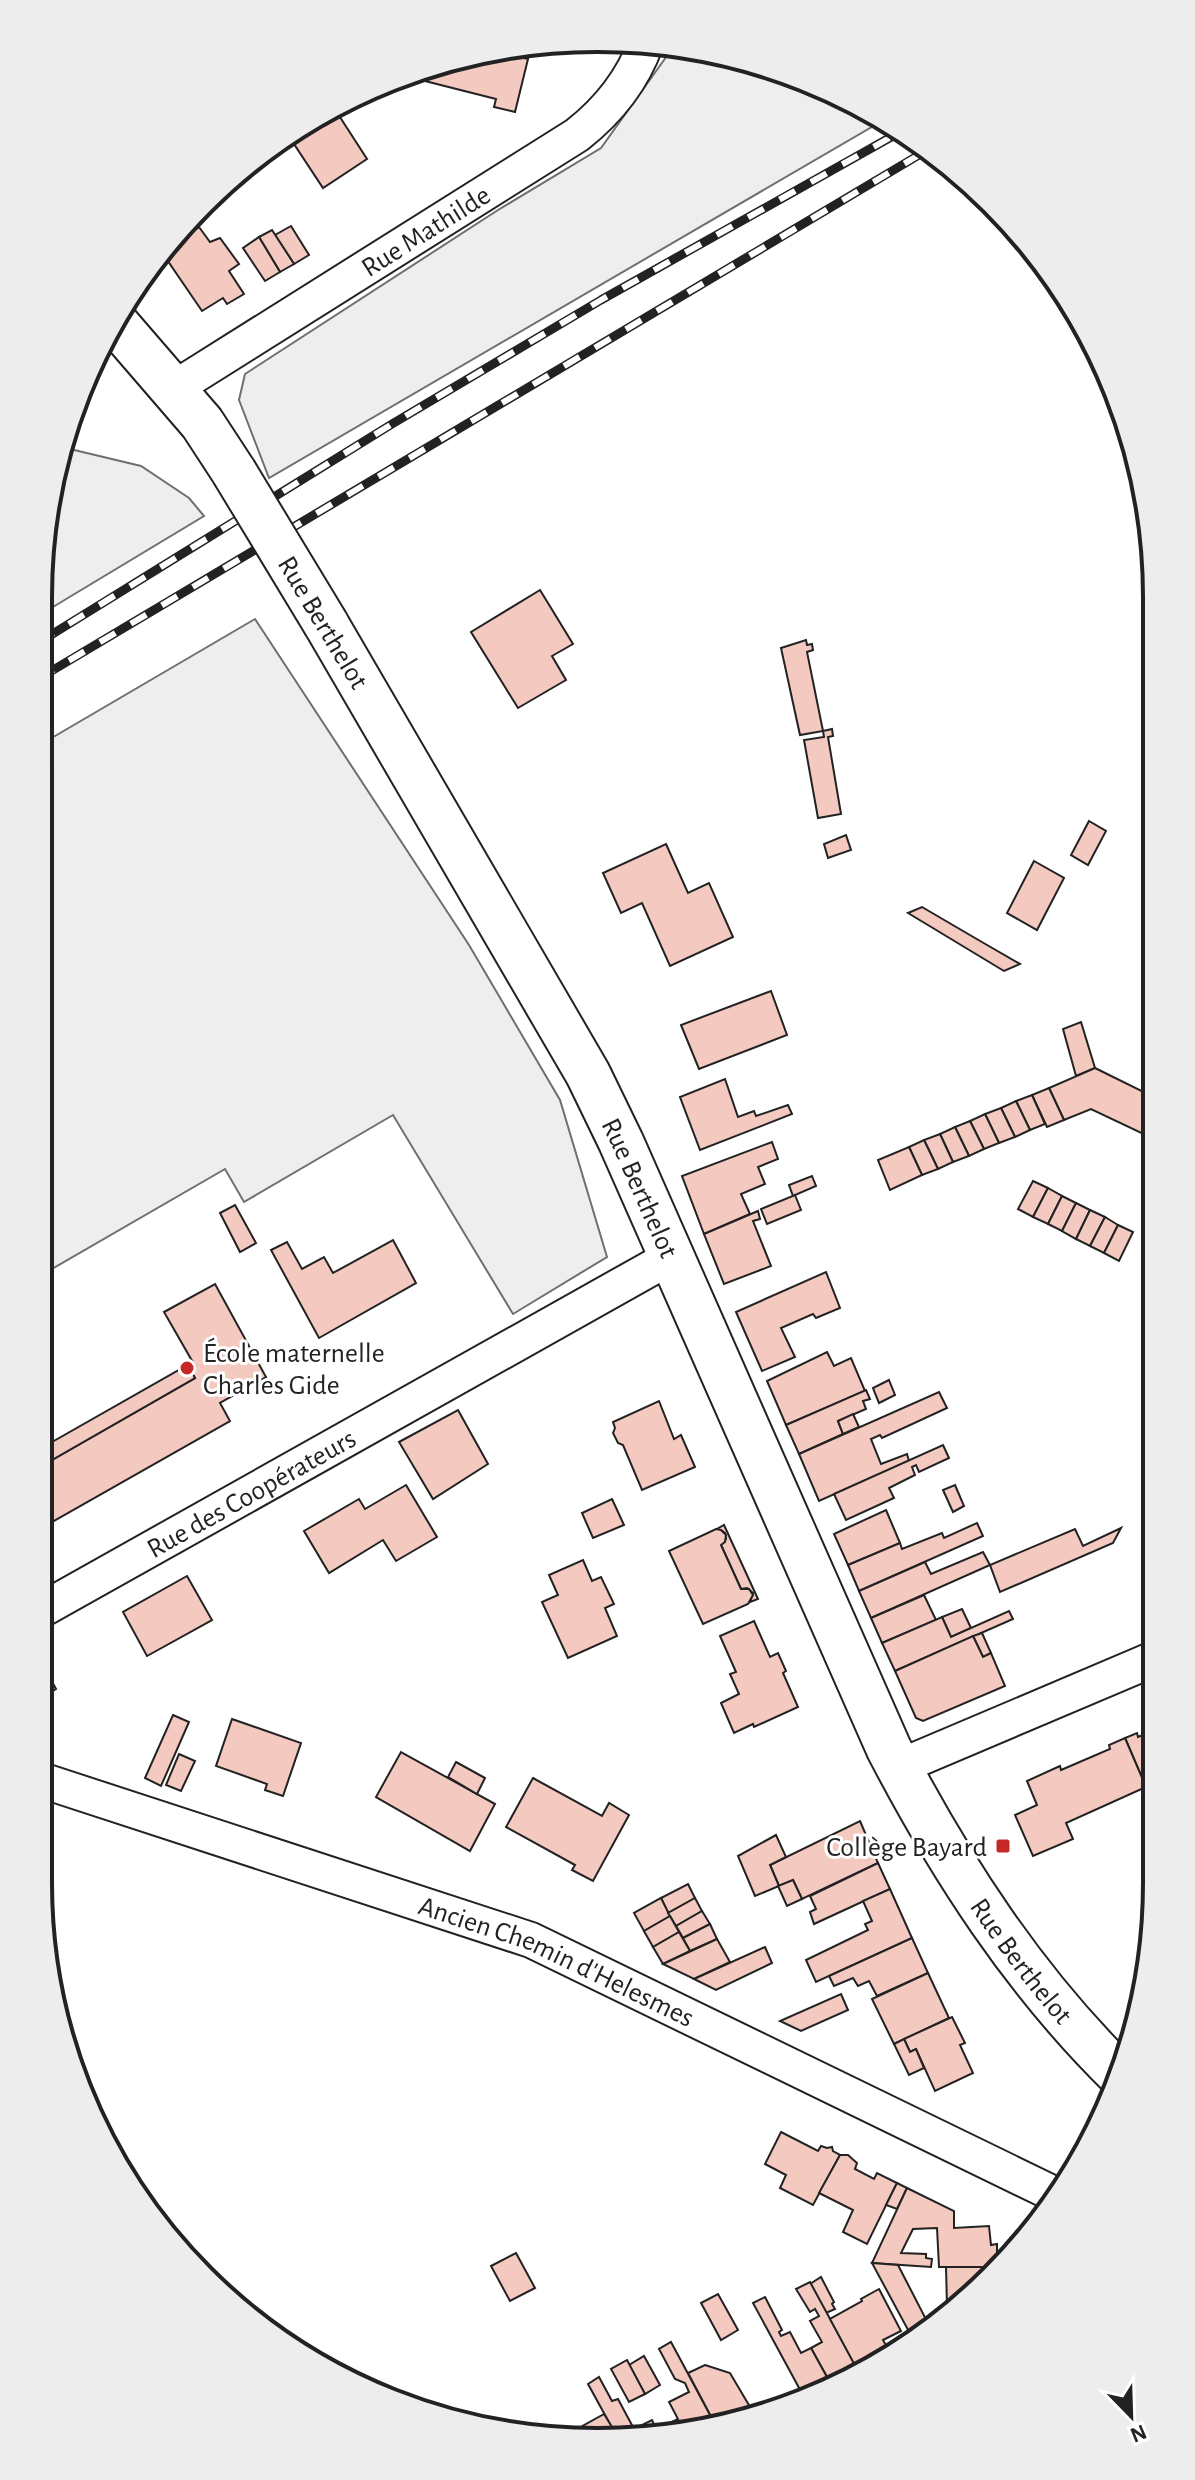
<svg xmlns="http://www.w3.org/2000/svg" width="1195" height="2480" font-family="'Alegreya Sans',sans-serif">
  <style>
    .green { fill: #eee; stroke: #6f6f6f; stroke-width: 2 }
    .building { fill: #f3c9c0; stroke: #222; stroke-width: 2 }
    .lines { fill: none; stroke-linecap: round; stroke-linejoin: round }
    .minor-casing { stroke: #222; stroke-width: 38 }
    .tertiary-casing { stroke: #222; stroke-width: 48 }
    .minor { stroke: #fff; stroke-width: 34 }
    .tertiary { stroke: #fff; stroke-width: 44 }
    .rail-casing { stroke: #222; stroke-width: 9 }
    .rail { stroke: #fff; stroke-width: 6; stroke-dasharray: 18; stroke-linecap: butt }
    .tertiary-bridge-casing { stroke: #222; stroke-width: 48; stroke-linecap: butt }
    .tertiary-bridge { stroke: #fff; stroke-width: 44 }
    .poi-dot { fill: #c62828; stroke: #fff; stroke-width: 3 }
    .labels { text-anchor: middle; stroke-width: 6; stroke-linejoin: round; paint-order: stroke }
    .street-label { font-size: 28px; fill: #222; stroke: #fff }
    .poi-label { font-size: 28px; fill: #222; stroke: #fff; text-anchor: start }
    .rim { fill: none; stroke: #222; stroke-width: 4 }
  </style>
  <rect width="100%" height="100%" fill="#fff"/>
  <g class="green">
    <polygon points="674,46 707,49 812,81 882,121 269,478 239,400 245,374 498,210 601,148"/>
    <polygon points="70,449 141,466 189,498 204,516 38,616 49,488 60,450"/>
    <polygon points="255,619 469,945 560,1100 607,1257 513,1314 393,1115 244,1202 225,1169 38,1277 38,746"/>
  </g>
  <g class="building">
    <polygon points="487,49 528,59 515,112 494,107 496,99 413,78 415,71"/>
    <polygon points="338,114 367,159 323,188 294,144"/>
    <polygon points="291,226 309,255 294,264 275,235"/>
    <polygon points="199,227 210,242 220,238 239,264 229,271 244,294 227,304 223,298 202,311 161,251"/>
    <polygon points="272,230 294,264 280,272 259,237"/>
    <polygon points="259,237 280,272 265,281 243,248"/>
    <polygon points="540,590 573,644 552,656 566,680 518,708 471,632"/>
    <polygon points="806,640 807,645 812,644 813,650 807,652 823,731 800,735 781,648"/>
    <polygon points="832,729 833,736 828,737 841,814 818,818 804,740 824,737 823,731"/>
    <polygon points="1089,821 1106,831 1088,865 1071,855"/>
    <polygon points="846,835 851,850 828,858 824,844"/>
    <polygon points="666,844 688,893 709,883 733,937 670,966 642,903 621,913 603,873"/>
    <polygon points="1034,861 1064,878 1037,930 1007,913"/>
    <polygon points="922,907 975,938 1020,964 1004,971 908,913"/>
    <polygon points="771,991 787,1035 699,1069 681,1025"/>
    <polygon points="1081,1022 1095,1068 1076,1076 1063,1029"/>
    <polygon points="1095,1068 1154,1097 1154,1139 1091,1109 1064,1120 1049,1088"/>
    <polygon points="725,1079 738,1117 754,1111 756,1116 788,1105 792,1114 700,1150 680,1097"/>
    <polygon points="1049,1088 1064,1120 1047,1127 1032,1095"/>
    <polygon points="1032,1095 1045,1124 1030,1130 1016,1101"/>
    <polygon points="1016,1101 1030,1130 1015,1137 1001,1108"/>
    <polygon points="1001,1108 1015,1137 999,1143 985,1114"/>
    <polygon points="985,1114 999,1143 984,1149 970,1121"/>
    <polygon points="970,1121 984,1149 969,1156 955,1127"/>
    <polygon points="955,1127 969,1156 953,1162 940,1134"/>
    <polygon points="940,1134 953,1162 938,1169 924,1140"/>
    <polygon points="924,1140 938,1169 922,1175 909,1147"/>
    <polygon points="772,1142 778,1159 758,1167 765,1184 741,1194 750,1214 704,1234 682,1176"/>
    <polygon points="909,1147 922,1175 890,1190 878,1160"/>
    <polygon points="812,1176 816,1186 793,1196 789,1185"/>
    <polygon points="1033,1181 1048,1188 1033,1217 1018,1209"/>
    <polygon points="1048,1188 1062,1196 1048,1224 1033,1217"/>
    <polygon points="795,1195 801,1210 767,1224 761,1209"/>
    <polygon points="1062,1196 1076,1203 1062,1231 1048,1224"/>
    <polygon points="1076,1203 1090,1210 1076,1239 1062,1231"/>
    <polygon points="235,1205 256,1243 240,1252 220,1213"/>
    <polygon points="1090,1210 1105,1217 1090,1246 1076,1239"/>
    <polygon points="758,1211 760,1219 753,1221 771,1266 724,1284 704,1234"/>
    <polygon points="1105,1217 1118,1225 1104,1253 1090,1246"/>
    <polygon points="1118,1225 1133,1232 1119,1261 1104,1253"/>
    <polygon points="393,1240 416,1283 319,1338 271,1250 287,1242 302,1269 324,1257 333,1273"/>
    <polygon points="826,1272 840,1308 816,1318 813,1314 781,1328 795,1357 762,1371 736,1312"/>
    <polygon points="215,1284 266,1377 220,1403 230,1421 38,1530 38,1468 195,1378 190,1369 195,1366 164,1312"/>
    <polygon points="827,1352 834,1366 851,1358 865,1391 786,1425 767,1381"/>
    <polygon points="193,1362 195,1366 190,1369 195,1378 38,1468 38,1450"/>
    <polygon points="889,1380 895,1395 879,1403 873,1388"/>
    <polygon points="866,1390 870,1399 863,1401 866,1409 838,1421 843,1434 799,1454 786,1425"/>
    <polygon points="939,1392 947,1408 882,1438 880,1435 871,1439 881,1464 907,1454 909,1461 819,1501 799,1454"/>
    <polygon points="659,1401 674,1439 681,1435 695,1467 642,1490 623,1445 618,1443 613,1433 615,1428 613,1422"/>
    <polygon points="458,1410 488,1464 433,1499 399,1442"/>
    <polygon points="853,1414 859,1427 843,1434 838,1421"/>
    <polygon points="943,1445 949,1458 919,1472 916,1465 912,1467 915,1475 889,1488 894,1498 846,1520 834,1494"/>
    <polygon points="406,1485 437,1537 396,1561 383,1540 329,1573 304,1531 359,1499 365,1509"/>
    <polygon points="955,1485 964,1506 953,1512 943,1490"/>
    <polygon points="612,1499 624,1525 593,1538 582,1513"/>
    <polygon points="886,1510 900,1543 848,1565 834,1534"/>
    <polygon points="977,1523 983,1536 859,1591 848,1565 900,1543 902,1549 942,1533 944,1538"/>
    <polygon points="724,1525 758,1599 750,1602 753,1593 747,1588 741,1589 721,1545 726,1539 725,1533 721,1530 715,1530"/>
    <polygon points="1121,1528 1113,1543 1000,1592 990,1565 1075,1529 1083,1546"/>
    <polygon points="716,1529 721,1530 726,1535 725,1542 721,1545 741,1589 749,1589 753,1595 748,1604 703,1624 669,1551"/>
    <polygon points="983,1552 990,1565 871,1618 859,1591 925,1562 931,1574"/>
    <polygon points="583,1560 592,1581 601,1577 614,1604 605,1608 617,1636 568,1658 542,1602 558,1595 549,1575"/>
    <polygon points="187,1576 212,1620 147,1656 123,1612"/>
    <polygon points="924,1595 936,1620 882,1643 871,1618"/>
    <polygon points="962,1609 971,1628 951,1637 942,1617"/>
    <polygon points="1009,1611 1013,1619 895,1671 882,1643 942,1617 951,1637"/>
    <polygon points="754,1621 770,1657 778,1653 786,1671 783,1673 798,1707 754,1727 753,1724 734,1733 721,1703 739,1694 730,1674 736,1672 720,1636"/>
    <polygon points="982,1633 991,1653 983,1657 973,1636"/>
    <polygon points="973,1636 983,1657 991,1653 1005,1686 923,1721 916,1718 895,1671"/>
    <polygon points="44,1667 56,1689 42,1698 38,1691 38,1670"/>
    <polygon points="173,1715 189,1722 161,1786 145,1778"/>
    <polygon points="232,1719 301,1743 283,1796 265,1790 267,1784 216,1766"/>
    <polygon points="1156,1729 1157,1772 1144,1777 1148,1787 1146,1787 1125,1738 1137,1733 1138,1737"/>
    <polygon points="1125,1738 1146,1787 1066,1823 1073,1839 1033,1856 1015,1815 1037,1805 1027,1781 1060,1766 1061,1770 1110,1749 1109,1745"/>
    <polygon points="401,1752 495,1804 470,1851 376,1797"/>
    <polygon points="179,1754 195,1761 181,1791 166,1785"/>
    <polygon points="456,1762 485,1778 477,1794 448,1777"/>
    <polygon points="533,1778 602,1816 609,1803 629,1815 593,1881 572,1870 575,1865 506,1827"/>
    <polygon points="860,1821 878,1863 802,1899 793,1880 779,1886 770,1865"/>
    <polygon points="776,1835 786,1857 770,1865 779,1886 755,1896 738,1856"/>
    <polygon points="878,1863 890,1889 814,1924 810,1912 816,1909 810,1896"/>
    <polygon points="793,1880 802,1899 787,1906 778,1886"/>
    <polygon points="688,1884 695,1898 668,1913 661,1898"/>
    <polygon points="890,1889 912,1938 816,1982 806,1960 868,1930 865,1924 872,1921 863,1901"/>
    <polygon points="661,1898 670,1916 644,1931 634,1913"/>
    <polygon points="695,1898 702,1911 676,1926 668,1913"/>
    <polygon points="702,1911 710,1924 683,1938 676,1926"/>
    <polygon points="670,1916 679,1932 653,1947 644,1931"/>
    <polygon points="710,1924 717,1939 690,1951 683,1938"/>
    <polygon points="679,1932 690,1951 663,1964 653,1947"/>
    <polygon points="912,1938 928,1973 877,1996 869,1981 858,1986 853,1978 834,1986 829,1976"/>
    <polygon points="717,1939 730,1962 694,1979 663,1964"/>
    <polygon points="765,1947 772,1963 716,1990 694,1979"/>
    <polygon points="928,1973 949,2018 894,2044 872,1999"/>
    <polygon points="841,1994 848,2010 801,2031 780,2021"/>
    <polygon points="952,2017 965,2043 960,2045 973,2073 935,2091 916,2049 910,2052 904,2039"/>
    <polygon points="904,2039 910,2052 916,2049 924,2068 909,2075 894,2044"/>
    <polygon points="781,2132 818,2151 821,2146 827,2148 832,2147 833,2151 840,2155 813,2205 780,2188 786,2175 765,2164"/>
    <polygon points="840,2155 848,2155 857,2163 855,2169 874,2179 877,2173 897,2183 867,2244 843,2232 853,2210 819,2193"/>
    <polygon points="897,2183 907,2188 897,2209 886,2205"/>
    <polygon points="907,2188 954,2211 954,2228 989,2226 991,2245 997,2244 997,2251 1001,2255 998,2267 939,2267 937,2228 913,2229 901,2253 926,2254 926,2258 932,2259 931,2267 872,2263"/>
    <polygon points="516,2253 535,2288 510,2301 491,2266"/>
    <polygon points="872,2263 898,2265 932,2331 914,2341"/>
    <polygon points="946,2267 998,2267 998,2271 960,2305 947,2306"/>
    <polygon points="821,2277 834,2302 832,2304 835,2309 826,2313 810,2284"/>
    <polygon points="810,2282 860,2374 845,2384 833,2388 811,2348 822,2342 810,2321 819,2316 815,2309 810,2312 796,2289"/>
    <polygon points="879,2289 901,2331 883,2340 888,2349 872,2357 876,2363 869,2365 868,2370 858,2371 830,2319 862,2301 861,2299"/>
    <polygon points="718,2294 738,2330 721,2340 701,2303"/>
    <polygon points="765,2297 782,2330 779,2332 781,2336 790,2332 801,2353 811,2348 833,2388 804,2397 753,2303"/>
    <polygon points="671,2342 715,2424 677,2435 670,2423 678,2419 669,2402 689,2392 685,2383 675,2379 659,2349"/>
    <polygon points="644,2356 660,2385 645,2394 629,2365"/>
    <polygon points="627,2360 645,2394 629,2402 611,2369"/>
    <polygon points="705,2365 730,2373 753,2412 715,2424 688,2373"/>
    <polygon points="599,2377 612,2401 618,2399 634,2429 652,2420 660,2437 616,2435 588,2384"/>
    <polygon points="604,2414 612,2427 597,2435 582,2434 579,2428"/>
  </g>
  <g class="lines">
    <g class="minor-casing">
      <g id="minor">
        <path id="s1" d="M173,389L577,135C609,110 632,81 646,43"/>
        <path id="s2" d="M38,1612L671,1257"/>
        <polyline points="899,1767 1156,1658"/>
        <path id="s3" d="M38,1779L531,1940L1054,2194"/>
      </g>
    </g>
    <g class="tertiary-casing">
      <g id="tertiary">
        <polyline points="114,321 202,423 234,472"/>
        <path id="s4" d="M326,624L588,1074L621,1142L889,1749C951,1868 1024,1981 1121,2076"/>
      </g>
    </g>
    <use href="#minor" class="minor"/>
    <use href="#tertiary" class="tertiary"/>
    <g class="rail-casing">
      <g id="rail">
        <polyline points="38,643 392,424 601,300 900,132"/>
        <polyline points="38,679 929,149"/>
      </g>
    </g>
    <use href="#rail" class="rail"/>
    <g class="tertiary-bridge-casing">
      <polyline id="tertiary-bridge" points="234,472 326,624"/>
    </g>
    <use href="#tertiary-bridge" class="tertiary-bridge"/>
  </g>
  <g class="poi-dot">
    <circle cx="187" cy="1368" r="8"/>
    <rect x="995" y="1838" width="16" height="16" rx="4"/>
  </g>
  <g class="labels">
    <g class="street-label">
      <text dy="10" stroke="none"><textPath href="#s1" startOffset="298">Rue Mathilde</textPath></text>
      <text transform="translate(324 622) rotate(59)" y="10">Rue Berthelot</text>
      <text dy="10" stroke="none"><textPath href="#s4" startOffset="646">Rue Berthelot</textPath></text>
      <text dy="10" stroke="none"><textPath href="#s2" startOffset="244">Rue des Coopérateurs</textPath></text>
      <text dy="10" stroke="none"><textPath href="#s4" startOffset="1510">Rue Berthelot</textPath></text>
      <text dy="10" stroke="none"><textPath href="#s3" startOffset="550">Ancien Chemin d'Helesmes</textPath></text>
    </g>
    <g class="poi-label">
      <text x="203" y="1362">École maternelle<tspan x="203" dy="32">Charles Gide</tspan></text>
      <text x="987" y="1856" text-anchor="end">Collège Bayard</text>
    </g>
  </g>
  <path d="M0 0H1195V2480H0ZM597 52H598A545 545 0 0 1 1143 597V1883A545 545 0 0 1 598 2428H597A545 545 0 0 1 52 1883V597A545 545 0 0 1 597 52Z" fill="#ededed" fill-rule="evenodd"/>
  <path class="rim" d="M597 52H598A545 545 0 0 1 1143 597V1883A545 545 0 0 1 598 2428H597A545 545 0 0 1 52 1883V597A545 545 0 0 1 597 52Z"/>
  <g transform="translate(1131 2416) rotate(157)" stroke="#ffffff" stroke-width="6" paint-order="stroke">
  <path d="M0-6L14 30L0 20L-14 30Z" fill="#222222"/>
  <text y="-12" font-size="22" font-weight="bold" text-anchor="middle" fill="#222222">N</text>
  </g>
</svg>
